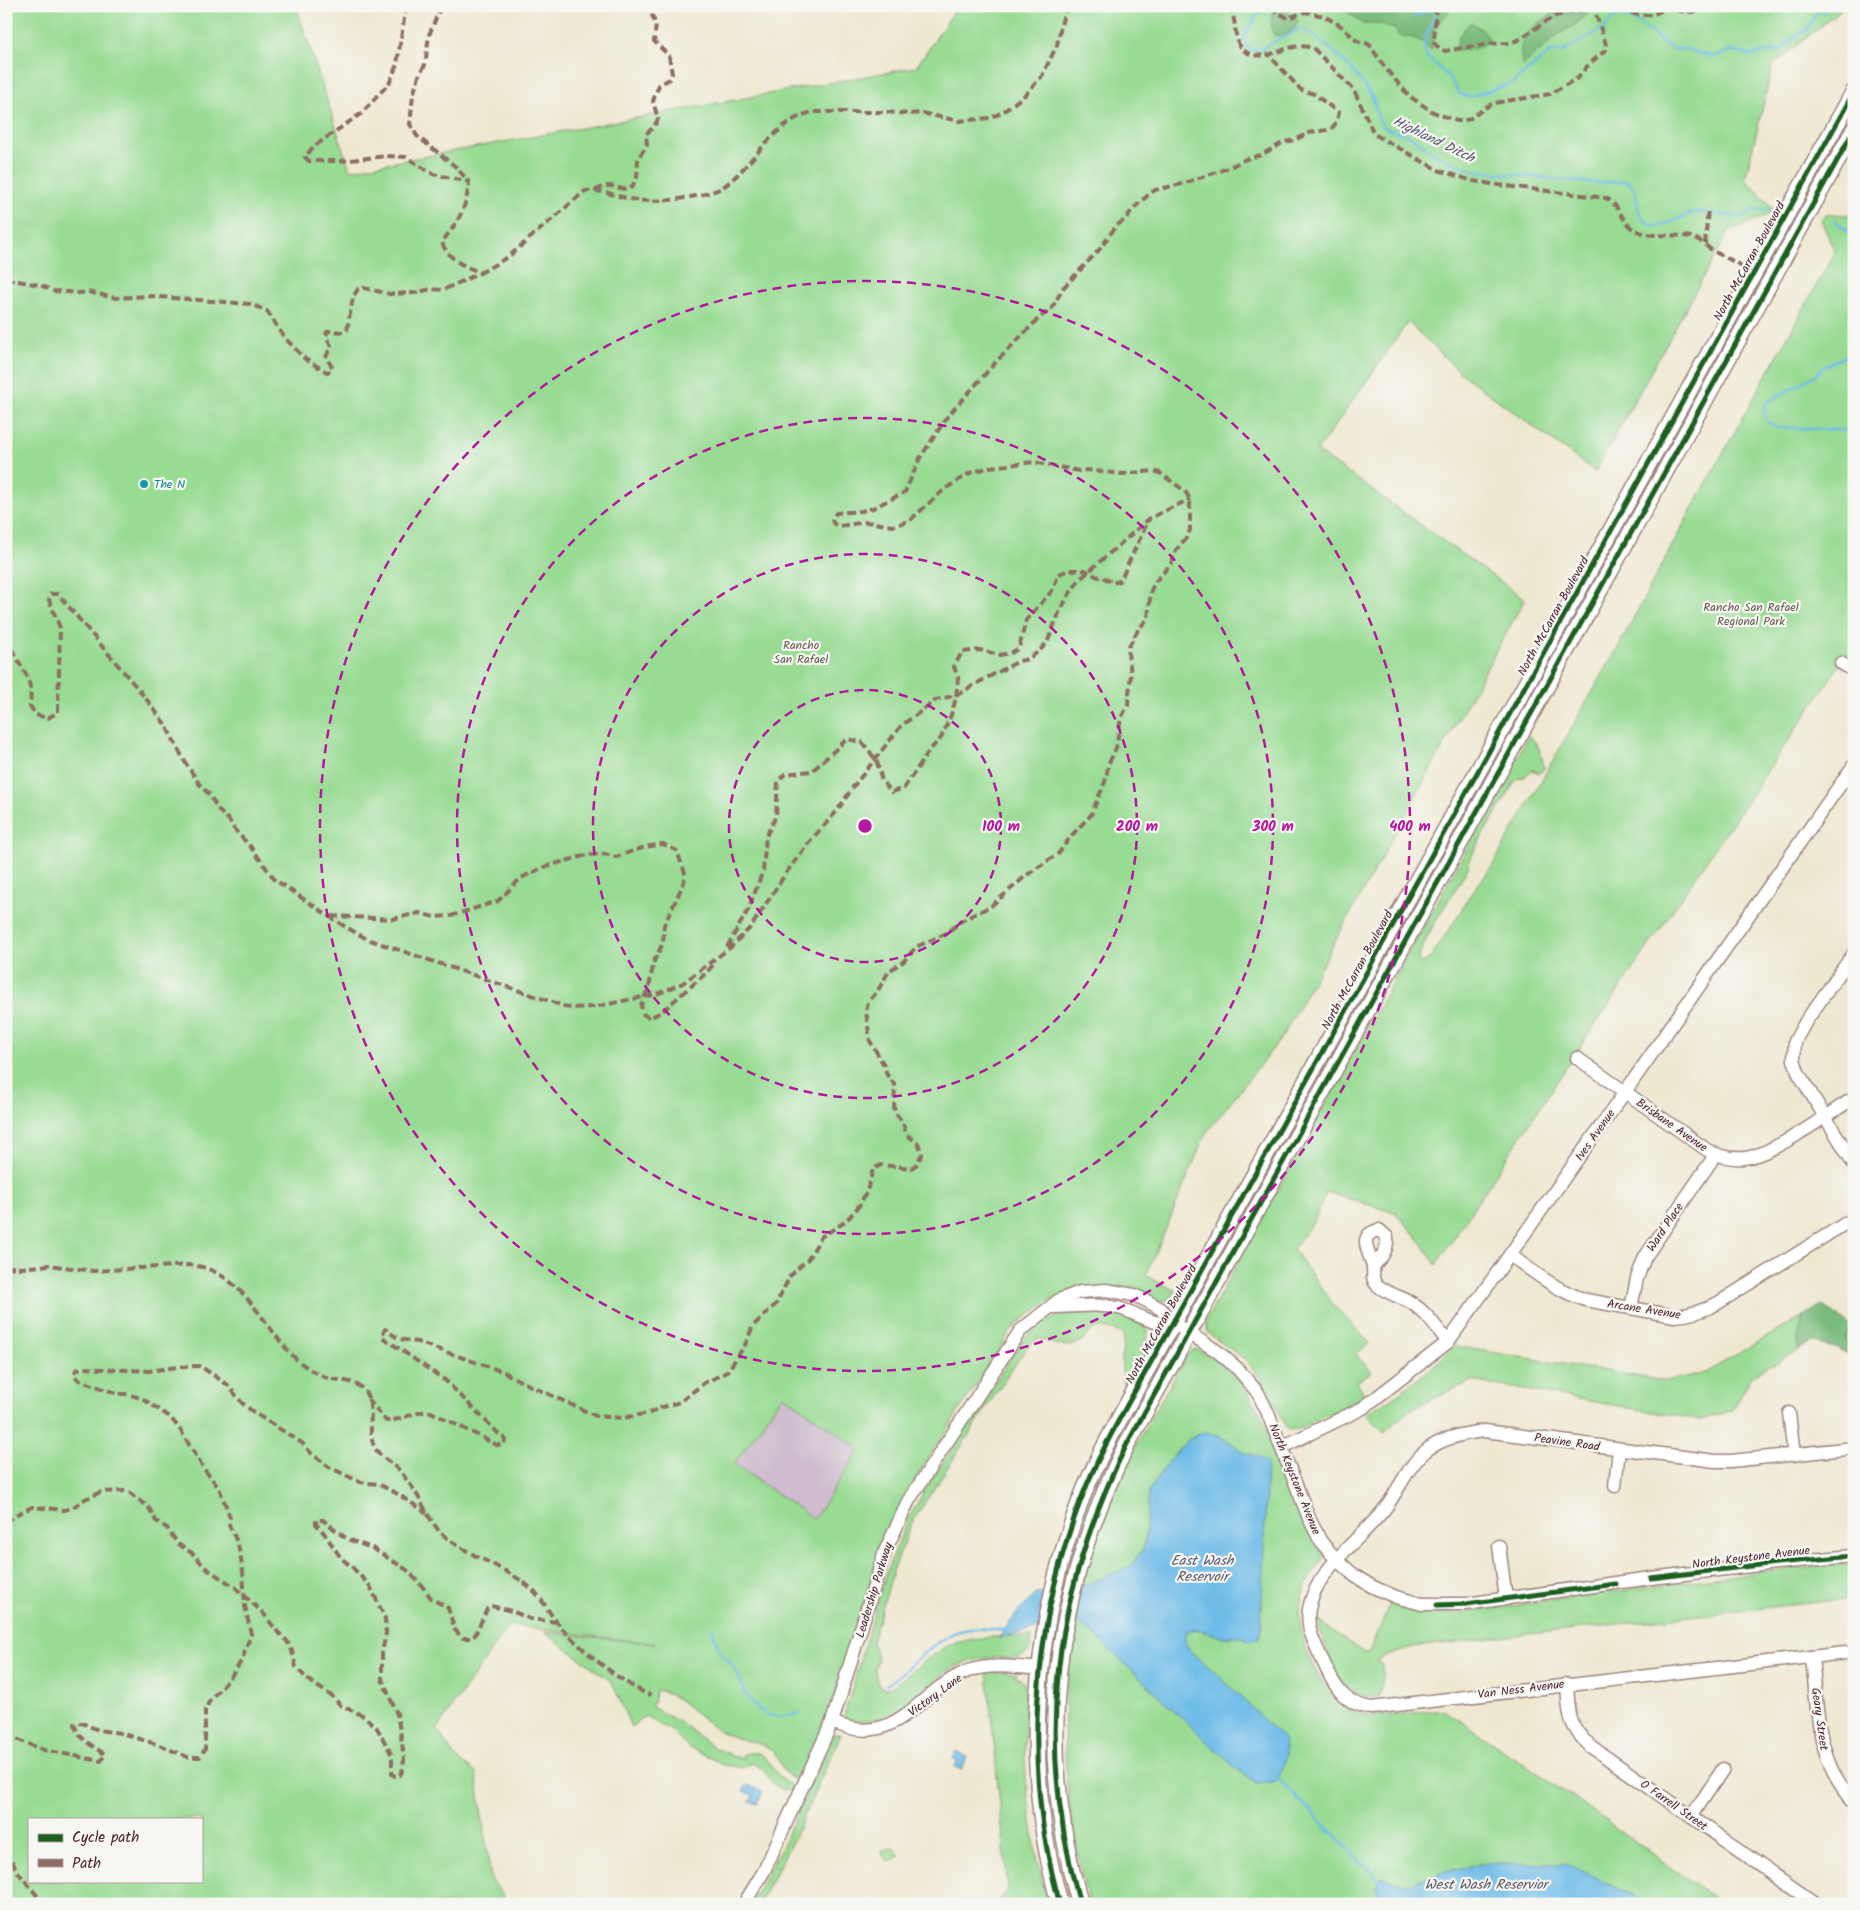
<svg xmlns="http://www.w3.org/2000/svg" width="1860" height="1910" font-family="Kalam,sans-serif">
  <style>
    .industrial { fill: #cfbdcf }
    .green { fill: #98db93; stroke: #717d5f; fill-rule: evenodd }
    .forest { fill: #7abb7d; stroke: #626d54 }
    .water { fill: #6ebce8; stroke: #5c6e8a }
    .lines { fill: none; stroke-linecap: round; stroke-linejoin: round }
    .stream { stroke: #6ebce8; stroke-width: 2.5 }
    .minor-casing { stroke: #9c847e; stroke-width: 15 }
    .major-casing { stroke: #9c847e; stroke-width: 19 }
    .minor { stroke: #fff; stroke-width: 12 }
    .major { stroke: #fff; stroke-width: 16 }
    .quiet { stroke: #8d6e63; stroke-width: 4; stroke-dasharray: 8 4; stroke-linecap: butt }
    .cycleway-casing { stroke: #f6f6f2; stroke-width: 8 }
    .cycleway { stroke: #1b5e20; stroke-width: 5 }
    .ring { fill: none; stroke: #b5179e; stroke-width: 2.5; stroke-dasharray: 9 6 }
    .culture-dot { fill: #0f9aa8; stroke: #f6f6f2; stroke-width: 2 }
    .labels { text-anchor: middle; stroke-width: 4.5; stroke-linejoin: round; paint-order: stroke }
    .street-label { font-size: 12px; fill: #4a1f2b; stroke: #f6f6f2 }
    .culture-label { font-size: 12px; fill: #0d838f; stroke: #f6f6f2; text-anchor: start }
    .park-label { font-size: 12px; fill: #61574a; stroke: #f6f6f2 }
    .water-label { font-size: 14px; font-style: italic; fill: #57566d; stroke: #f6f6f2 }
    .centre { fill: #b5179e; stroke: #f6f6f2; stroke-width: 2.5 }
    .ring-label { font-size: 15px; text-anchor: middle; font-weight: bold; fill: #b5179e; stroke: #f6f6f2; stroke-width: 4.5; stroke-linejoin: round; paint-order: stroke }
  </style>
  <rect width="100%" height="100%" fill="#f6f6f2"/>
  <filter id="ink" filterUnits="userSpaceOnUse"><feTurbulence type="fractalNoise" baseFrequency=".02" numOctaves="2"/><feDisplacementMap in="SourceGraphic" scale="10" xChannelSelector="R" yChannelSelector="G"/><feConvolveMatrix kernelMatrix="1 2 1 2 8 2 1 2 1" color-interpolation-filters="sRGB"/></filter>
  <filter id="wash" filterUnits="userSpaceOnUse"><feTurbulence type="fractalNoise" baseFrequency=".0096" numOctaves="4" result="noise"/><feDisplacementMap in="SourceGraphic" scale="20" xChannelSelector="R" yChannelSelector="G"/><feGaussianBlur stdDeviation="1.12" result="paint"/><feColorMatrix in="noise" values="0 0 0 0 0 0 0 0 0 0 0 0 0 0 0 0 0 1.4 0 .05"/><feComposite in="paint" operator="in"/></filter>
  <g filter="url(#wash)">
    <rect width="100%" height="100%" fill="#efe8d1"/>
    <polygon class="industrial" points="783,1395 860,1449 814,1519 734,1464"/>
    <g class="green">
      <path d="M6,6H296L350,170L916,67L958,6H1845L1773,65L1745,179L1772,207L1768,215L1729,231L1595,472L1462,374L1408,322L1317,451L1525,599L1282,1037L1206,1133L1146,1276L1176,1291L1170,1299L1163,1301H1157L1119,1289L1050,1300L1021,1321L1010,1332L912,1484L888,1529L880,1549L826,1722L801,1777C783,1784 781,1757 770,1749C761,1742 737,1740 723,1733C700,1720 683,1696 656,1690L652,1707L683,1724L714,1748L742,1759L743,1755C765,1746 768,1764 780,1777C785,1783 792,1785 795,1791C762,1789 775,1772 753,1763L742,1768L720,1764L712,1758L689,1748L672,1731L654,1722L646,1716L631,1727L612,1682L544,1632L655,1644L509,1625L437,1729L454,1756L476,1773L491,1879L509,1904H6ZM783,1395L860,1449L814,1519L734,1464ZM29,1819H201V1881H29Z"/>
      <path d="M1825,214L1854,215V662L1845,657L1578,1050L1436,1265L1422,1243L1396,1213L1326,1192L1316,1217L1293,1249L1336,1308L1370,1343L1356,1354L1371,1372L1357,1382L1365,1395L1351,1403L1297,1429L1289,1430L1285,1425C1274,1400 1262,1375 1240,1356C1230,1348 1218,1341 1208,1333L1205,1322L1529,736C1538,742 1543,757 1544,768L1540,773L1532,770L1526,776L1518,779L1514,783C1501,807 1485,829 1473,853C1470,859 1469,866 1466,871C1450,900 1428,928 1418,960L1421,963L1427,961L1432,955L1459,915L1468,898L1493,865L1617,649L1687,518L1835,252L1821,220Z"/>
      <path d="M1076,1311L1115,1313L1143,1324V1326L1148,1332L1147,1343L1149,1344L1125,1387C1120,1369 1122,1352 1124,1334L1113,1330L1095,1327C1076,1351 1065,1349 1039,1338L1029,1345L1009,1373L911,1524L893,1572L872,1642L878,1659L875,1669L877,1681L880,1686L885,1689L892,1687C910,1674 928,1656 948,1646C965,1637 1012,1635 1032,1637C1031,1642 1031,1648 1028,1652C1018,1663 1001,1656 988,1658C974,1659 960,1664 948,1671C919,1691 898,1720 860,1721C853,1722 847,1722 844,1715L886,1573L907,1521L922,1495L1022,1341C1037,1324 1054,1316 1076,1311Z"/>
      <path d="M1803,1316L1798,1340L1799,1350L1752,1376L1733,1410L1700,1420L1472,1381L1411,1409L1384,1432L1366,1414C1397,1396 1429,1372 1455,1346L1665,1381L1705,1373Z"/>
      <polygon points="1854,1329 1854,1348 1846,1341 1846,1336"/>
      <path d="M1195,1349C1203,1351 1211,1357 1218,1362C1266,1397 1278,1463 1302,1515C1306,1525 1324,1548 1323,1557C1322,1566 1311,1575 1307,1583C1292,1618 1303,1651 1322,1682C1347,1724 1378,1717 1420,1712C1426,1711 1436,1709 1442,1710C1448,1711 1484,1737 1492,1743C1570,1794 1646,1850 1723,1904H1537L1383,1896L1369,1904H1089C1050,1756 1056,1619 1120,1478C1139,1436 1164,1396 1187,1355Z"/>
      <path d="M1854,1563V1598L1413,1647L1377,1660L1383,1665L1380,1696C1337,1701 1330,1657 1319,1626V1621L1364,1653L1370,1652L1390,1603C1414,1611 1436,1614 1461,1613L1771,1570Z"/>
      <path d="M987,1672L1016,1673L1015,1677L1021,1679L1024,1684C1027,1709 1024,1735 1025,1760C1028,1809 1035,1857 1048,1904H998L1008,1889Z"/>
      <polygon points="834,1734 841,1734 794,1838 759,1904 751,1904 783,1844"/>
      <polygon points="894,1847 900,1856 893,1860 887,1861 882,1854 882,1851"/>
    </g>
    <g class="forest">
      <path d="M1330,6H1451C1448,16 1438,21 1434,30C1432,36 1434,44 1431,51C1423,39 1413,37 1400,37L1395,29L1387,27L1384,24H1362C1354,15 1344,8 1331,9Z"/>
      <path d="M1575,6H1586L1590,12L1577,23L1559,34L1522,66C1522,59 1520,52 1522,45C1527,24 1556,11 1575,6Z"/>
      <polygon points="1277,9 1287,12 1298,21 1294,29 1284,36 1274,35 1271,28 1272,13"/>
      <path d="M1471,22L1482,30L1490,40C1479,47 1469,53 1456,49L1459,36Z"/>
      <polygon points="1822,1305 1854,1328 1846,1336 1846,1341 1854,1348 1854,1357 1835,1347 1813,1342 1799,1350 1798,1340 1803,1316"/>
    </g>
    <g class="water">
      <path d="M1205,1431L1227,1440L1244,1453L1255,1455L1267,1463L1261,1628L1259,1638L1250,1641L1242,1637H1221L1196,1629L1185,1632V1642L1192,1653L1217,1674L1284,1740C1286,1758 1286,1768 1274,1783H1256L1232,1765L1090,1631L1077,1622L1058,1619L1041,1628L998,1638L1017,1613L1036,1594L1083,1586L1130,1567L1144,1548L1149,1491L1169,1460L1188,1440Z"/>
      <polygon points="956,1752 967,1757 962,1770 955,1767 957,1761 953,1759"/>
      <polygon points="747,1785 763,1791 758,1804 750,1802 753,1795 743,1791"/>
      <polygon points="1489,1863 1567,1864 1634,1895 1646,1904 1378,1904 1377,1886 1382,1877 1402,1884 1471,1865"/>
    </g>
    <g class="lines">
      <g class="stream">
        <path d="M1260,6L1259,12L1243,38L1249,50L1261,49L1301,28C1326,41 1358,73 1372,97C1376,106 1377,119 1383,126C1391,133 1399,131 1408,135C1420,142 1431,152 1443,158C1454,164 1465,167 1475,171L1594,183L1628,181L1636,192L1639,213L1642,219L1649,224L1656,226L1666,224L1694,212L1743,217L1753,210H1769"/>
        <path d="M1408,6L1414,15C1422,15 1425,10 1433,10C1437,20 1428,29 1425,39C1424,44 1425,51 1426,56L1448,76L1460,94L1469,97L1511,84L1531,68L1551,51L1562,52L1604,28L1612,19L1620,15L1638,22L1672,49H1685L1713,57L1730,51L1750,55L1781,50L1799,33L1807,30L1817,12L1826,11"/>
        <polyline points="1834,220 1851,234 1854,239"/>
        <path d="M1854,352L1824,366L1817,374L1766,403C1761,414 1765,422 1777,427L1854,431"/>
        <path d="M712,1628C715,1636 717,1647 721,1653C725,1659 731,1662 734,1668C740,1676 742,1687 747,1696C762,1718 777,1720 800,1713"/>
        <path d="M887,1685C908,1670 933,1641 956,1632C972,1627 991,1629 1007,1630"/>
        <polyline points="1278,1778 1380,1881"/>
      </g>
    </g>
  </g>
  <g filter="url(#ink)">
    <g class="lines">
      <g class="minor-casing">
        <g id="minor">
          <polyline points="1841,663 1854,671"/>
          <polyline points="1854,953 1806,1021 1795,1041 1794,1060 1799,1074 1854,1164"/>
          <path d="M1577,1058L1707,1150C1718,1156 1731,1159 1744,1158C1773,1155 1828,1114 1854,1098"/>
          <path d="M1510,1255C1534,1272 1557,1291 1586,1300L1675,1316C1691,1315 1704,1311 1718,1303L1854,1218"/>
          <path d="M1373,1266C1382,1257 1388,1250 1387,1237L1379,1230C1355,1235 1371,1254 1373,1267C1374,1275 1371,1279 1377,1285C1386,1293 1398,1296 1408,1301C1425,1310 1436,1327 1448,1342"/>
          <path d="M1052,1307C1075,1307 1095,1303 1118,1308C1139,1313 1150,1326 1173,1323"/>
          <polyline points="1631,1308 1637,1278 1645,1257 1716,1154"/>
          <polyline points="1789,1413 1794,1455"/>
          <polyline points="1282,1447 1363,1408 1448,1342 1625,1092 1854,765"/>
          <path d="M1854,1448L1731,1461H1715L1485,1431C1465,1433 1445,1437 1428,1449C1408,1465 1400,1488 1386,1507C1362,1539 1316,1568 1309,1609C1305,1631 1319,1651 1327,1670C1337,1691 1347,1704 1371,1708L1854,1652"/>
          <polyline points="1615,1486 1619,1449"/>
          <polyline points="1499,1546 1506,1599"/>
          <path d="M1812,1657C1818,1710 1815,1760 1854,1802"/>
          <path d="M1567,1684C1569,1713 1567,1725 1590,1746L1816,1904"/>
          <path d="M832,1722C897,1751 917,1691 968,1671C991,1663 1016,1667 1040,1669"/>
          <polyline points="1691,1817 1723,1769"/>
          <polyline points="744,1904 764,1871 832,1722 885,1551 909,1500 1020,1331 1059,1300 1080,1292 1106,1290 1134,1295 1147,1301 1161,1309 1173,1323 1217,1351 1238,1369 1258,1393 1267,1411 1309,1518 1321,1542 1337,1560 1355,1576 1373,1587 1396,1597 1422,1604 1466,1604 1651,1578 1776,1563 1854,1556"/>
        </g>
      </g>
      <g class="major-casing">
        <g id="major">
          <path d="M1060,1904C1022,1773 1032,1628 1080,1502C1099,1452 1127,1406 1152,1360L1854,92"/>
          <path d="M1080,1904C1034,1742 1053,1593 1127,1444L1854,130"/>
        </g>
      </g>
      <use href="#minor" class="minor"/>
      <use href="#major" class="major"/>
      <g class="quiet">
        <path d="M406,6L397,64L390,82L362,113L313,147L305,157L309,161H341L387,156L406,157L433,174L469,182C466,210 459,220 442,242C446,258 467,269 482,272L508,257L585,191C603,189 620,198 637,200C658,203 697,198 717,190C725,187 732,180 738,174C760,152 782,117 814,112H888L908,114L921,113L959,121L990,118L1003,112L1026,94L1042,76L1057,45L1062,21L1067,6"/>
        <polyline points="441,6 429,35 425,65 420,73 413,95 410,124 417,136 456,167 469,182"/>
        <path d="M1228,6C1240,21 1230,42 1246,52C1268,65 1290,38 1314,49L1354,90L1374,134L1438,170L1473,181L1498,185L1606,198C1620,205 1621,221 1633,229C1652,240 1674,232 1694,238C1703,241 1708,249 1717,253C1730,259 1741,266 1754,273"/>
        <polyline points="1272,6 1274,10 1288,18 1305,12 1324,16 1341,26 1357,41 1369,44 1386,69 1409,96 1433,112 1457,121 1463,121 1469,119 1488,106 1494,103 1550,94 1578,78 1589,64 1606,50 1607,47 1594,9"/>
        <polyline points="1436,6 1434,43 1439,48 1445,51 1486,44 1509,43 1518,40 1553,17 1568,12 1587,10 1601,6"/>
        <polyline points="1608,6 1635,14 1643,15 1652,15 1667,8"/>
        <path d="M1665,6C1678,14 1700,13 1714,6"/>
        <path d="M595,191C598,189 603,187 607,186C616,185 623,192 632,187L637,177L638,158L647,145L646,134L654,127L658,119L653,101L659,85L670,79L672,74L669,56L654,41L656,25L651,13L652,6"/>
        <polyline points="1705,244 1708,208"/>
        <path d="M6,279L40,285L54,291L79,293L88,292L116,298L148,296L250,304L267,311L284,337L305,359L327,372L331,371L332,367L326,357L331,346L326,336L327,332C333,328 340,335 347,330L353,297L358,289L364,288L390,294L414,293L431,289L443,290L482,272"/>
        <polyline points="6,639 28,678 31,691 30,706 36,715 48,718 58,712 60,628 49,600 51,594 58,594 144,696 165,724 185,762 200,785 208,793 220,812 229,820 234,829 250,846 275,880 344,926 367,939 570,1008 594,1007 657,994 683,983 731,947 751,927 786,873 811,840 837,811 853,787 901,726 936,700 957,695 981,681 1019,661 1028,659 1038,652 1047,643 1059,613 1068,596 1080,579 1150,518 1190,499"/>
        <path d="M331,916L392,919L419,913L434,917L451,916L498,901L521,878L544,867L587,855L604,854L616,857L645,847L663,844L677,851L686,876L677,898L664,925L663,943L654,961L649,987L641,1005L643,1014L649,1018C666,1011 671,1003 684,992C696,982 703,977 713,965"/>
        <polyline points="727,947 748,910 763,871 766,836 776,816 778,781 785,774 812,771 847,739 862,742 870,752 877,762 882,781 892,792 904,788 929,751 941,738 951,715 956,698 958,678 954,667 962,652 980,650 999,655 1011,653 1019,648 1026,620 1052,591 1059,574 1069,570 1085,570 1098,577 1102,576 1112,583 1120,581 1149,519"/>
        <path d="M6,1267L21,1268L49,1265L93,1271L188,1265C240,1267 263,1327 296,1359C305,1367 316,1374 328,1378C340,1381 354,1380 363,1389C378,1405 364,1435 377,1451C382,1458 391,1463 397,1468C402,1472 405,1478 409,1483C423,1500 429,1525 447,1538C474,1559 508,1567 534,1591C543,1600 548,1611 556,1621C573,1643 625,1687 651,1695"/>
        <polyline points="368,1399 386,1421 391,1421 421,1412 431,1412 497,1445 503,1444 505,1441 504,1437 499,1434 446,1381 385,1339 382,1336 385,1329 399,1339 417,1342 504,1372 520,1381 596,1416 623,1418 650,1413 660,1408 680,1402 704,1383 727,1372 745,1345 753,1326 776,1304 790,1276 809,1258 821,1237 845,1222 859,1206 867,1191 873,1169 881,1165 911,1168 916,1165 922,1154 918,1143 906,1134 903,1123 894,1111 895,1085 887,1075 884,1065 870,1041 866,1011 868,1002 877,992 889,971 904,961 916,947 947,933 961,921 991,906 1027,875 1059,853 1071,836 1091,815 1105,782 1109,763 1116,748 1121,718 1128,705 1131,673 1128,653 1129,646 1138,630 1148,618 1151,591 1154,583 1171,564 1176,550 1187,537 1190,530 1190,499 1185,491 1160,473 1153,471 1122,474 1087,470 1079,471 1034,462 990,467 970,473 945,489 909,521 893,526 867,522 839,526 834,524 832,520 836,513 862,511 873,508 905,492 920,458 947,417 995,363 1038,319 1052,308 1063,288 1100,249 1116,226 1126,219 1132,210 1147,196 1155,190 1182,184 1228,168 1246,159 1261,155 1284,142 1295,140 1308,133 1327,130 1333,127 1336,122 1339,113 1314,94 1301,90 1268,54"/>
        <polyline points="6,1522 15,1515 32,1507 65,1510 75,1506 85,1499 101,1492 124,1491 130,1493 149,1508 156,1521 167,1528 178,1544 192,1553 207,1569 235,1587 263,1613 277,1631 287,1641 292,1651 296,1667 307,1679 333,1697 340,1705 364,1716 377,1728 392,1755 392,1774 395,1776 400,1775 403,1769 404,1760 402,1742 397,1714 382,1679 382,1653 386,1633 385,1618 370,1586 353,1568 341,1558 324,1533 316,1524 316,1520 323,1520 347,1539 372,1548 407,1570 422,1586 431,1598 448,1608 455,1630 463,1638 472,1638 475,1635 487,1609 491,1606 512,1611 530,1619 557,1622"/>
        <path d="M6,1735L44,1750L101,1761L105,1754C92,1746 79,1739 74,1724L82,1723L98,1730L121,1733L159,1745L188,1757H200L205,1749V1710L210,1700L232,1675L242,1660L251,1634L245,1606L243,1571L238,1544L229,1525L230,1518L226,1506L219,1488L204,1469L179,1428L170,1417L143,1399L128,1394H118L79,1380L74,1375L76,1370L82,1368L149,1371L177,1367L200,1366L228,1385L242,1403L256,1414L302,1443L311,1453L329,1467L360,1482L378,1484L396,1493L427,1513"/>
        <polyline points="6,1850 17,1871 44,1904"/>
      </g>
      <g class="cycleway-casing">
        <g id="cycleway">
          <polyline points="1651,1578 1776,1563 1854,1556"/>
          <polyline points="1437,1605 1466,1604 1616,1584"/>
          <path d="M1060,1904C1022,1773 1032,1628 1080,1502C1099,1452 1127,1406 1152,1360L1854,92"/>
          <path d="M1080,1904C1034,1742 1053,1593 1127,1444L1854,130"/>
        </g>
      </g>
      <use href="#cycleway" class="cycleway"/>
    </g>
  </g>
  <g class="ring">
    <circle cx="865" cy="826" r="136"/>
    <circle cx="865" cy="826" r="272"/>
    <circle cx="865" cy="826" r="408"/>
    <circle cx="865" cy="826" r="545"/>
  </g>
  <circle class="culture-dot" cx="144" cy="484" r="5"/>
  <g class="labels">
    <g class="street-label">
      <text transform="translate(1749 261) rotate(-61)" y="4">North McCarran Boulevard</text>
      <text transform="translate(1553 616) rotate(-61)" y="4">North McCarran Boulevard</text>
      <text transform="translate(1357 970) rotate(-61)" y="4">North McCarran Boulevard</text>
      <text transform="translate(1672 1125) rotate(35)" y="4">Brisbane Avenue</text>
      <text transform="translate(1595 1135) rotate(-55)" y="4">Ives Avenue</text>
      <text transform="translate(1665 1227) rotate(-56)" y="4">Ward Place</text>
      <text transform="translate(1644 1309) rotate(9)" y="4">Arcane Avenue</text>
      <text transform="translate(1161 1324) rotate(-61)" y="4">North McCarran Boulevard</text>
      <text transform="translate(1567 1442) rotate(8)" y="4">Peavine Road</text>
      <text transform="translate(1295 1479) rotate(68)" y="4">North Keystone Avenue</text>
      <text transform="translate(1751 1557) rotate(-7)" y="4">North Keystone Avenue</text>
      <text transform="translate(874 1590) rotate(-73)" y="4">Leadership Parkway</text>
      <text transform="translate(1521 1689) rotate(-7)" y="4">Van Ness Avenue</text>
      <text transform="translate(935 1695) rotate(-36)" y="4">Victory Lane</text>
      <text transform="translate(1820 1719) rotate(82)" y="4">Geary Street</text>
      <text transform="translate(1674 1805) rotate(35)" y="4">O Farrell Street</text>
    </g>
    <g class="culture-label">
      <text x="154" y="488">The N</text>
    </g>
    <g class="park-label">
      <text x="1751" y="611">Rancho San Rafael<tspan x="1751" dy="14">Regional Park</tspan></text>
      <text x="801" y="649">Rancho<tspan x="801" dy="14">San Rafael</tspan></text>
    </g>
    <g class="water-label">
      <text transform="translate(1434 139) rotate(26)" y="5">Highland Ditch</text>
      <text x="1202" y="1565">East Wash<tspan x="1202" dy="16">Reservoir</tspan></text>
      <text x="1486" y="1889">West Wash Reservior</text>
    </g>
  </g>
  <circle cx="865" cy="826" r="8" class="centre"/>
  <g class="ring-label">
    <text x="1001" y="831">100 m</text>
    <text x="1137" y="831">200 m</text>
    <text x="1273" y="831">300 m</text>
    <text x="1410" y="831">400 m</text>
  </g>
  <rect width="1860" height="1910" fill="none" stroke="#f6f6f2" stroke-width="25"/>
  <rect x="28" y="1818" width="175" height="65" fill="#f6f6f2" stroke="#b1a0a2"/>
  <rect x="38" y="1834" width="25" height="8" fill="#1b5e20" stroke="#b1a0a2"/>
  <text x="72" y="1842" font-size="15" fill="#4a1f2b">Cycle path</text>
  <rect x="38" y="1859" width="25" height="8" fill="#8d6e63" stroke="#b1a0a2"/>
  <text x="72" y="1868" font-size="15" fill="#4a1f2b">Path</text>
</svg>
